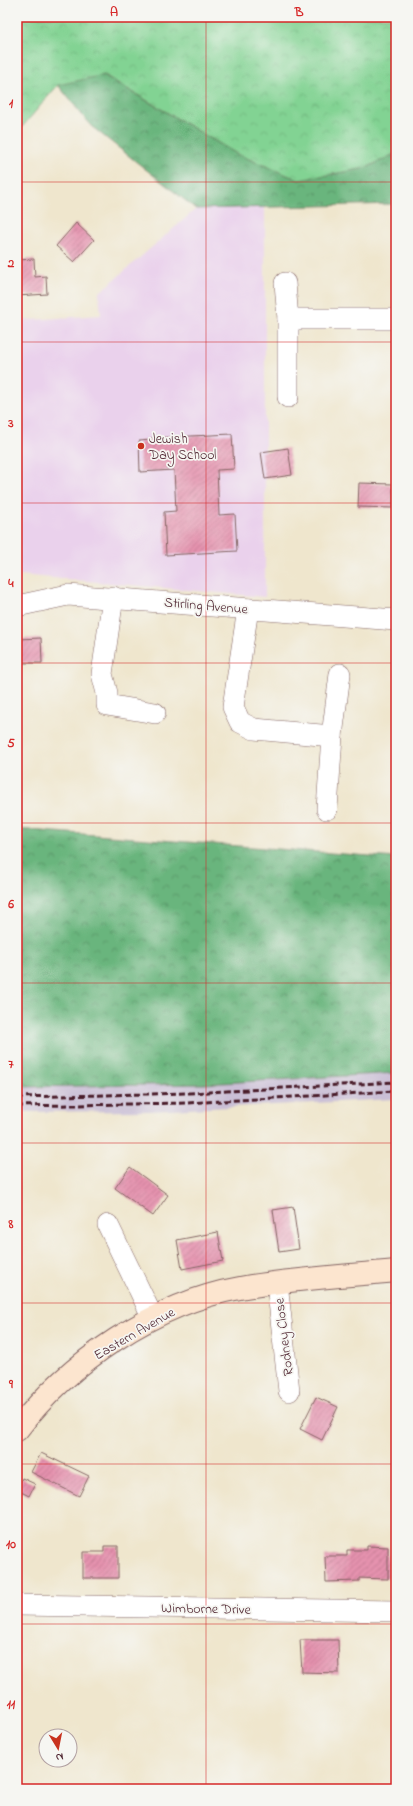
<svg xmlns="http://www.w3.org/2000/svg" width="413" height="1806" font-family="'Indie Flower',sans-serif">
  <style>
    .built { fill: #ead1ec }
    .industrial { fill: #cabfd6 }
    .forest { fill: url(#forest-crowns); stroke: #5a6a54 }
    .park { fill: url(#park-crowns); stroke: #66795f }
    .building { fill: url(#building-hatch) }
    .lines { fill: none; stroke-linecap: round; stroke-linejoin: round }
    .street-casing { stroke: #846564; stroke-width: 22 }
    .secondary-casing { stroke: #846564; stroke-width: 24 }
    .street { stroke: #fff; stroke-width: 21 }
    .secondary { stroke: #fce5cf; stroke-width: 22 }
    .rail { stroke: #4a1f2b; stroke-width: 3; stroke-dasharray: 6 3; stroke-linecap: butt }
    .grid { fill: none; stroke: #d62828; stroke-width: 1; stroke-opacity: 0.55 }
    .poi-dot { fill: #c8321e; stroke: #f6f6f2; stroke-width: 1.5 }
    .labels { text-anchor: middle; stroke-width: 3.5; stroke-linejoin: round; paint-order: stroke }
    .poi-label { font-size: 14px; fill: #4a1f2b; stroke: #f6f6f2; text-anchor: start }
    .street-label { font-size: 14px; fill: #4a1f2b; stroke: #f6f6f2 }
    .neatline { fill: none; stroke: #d62828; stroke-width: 1.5 }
    .grid-label { font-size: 13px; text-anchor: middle; font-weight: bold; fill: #d62828 }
  </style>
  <defs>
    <pattern id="forest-crowns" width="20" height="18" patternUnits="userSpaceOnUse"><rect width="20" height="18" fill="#69b57d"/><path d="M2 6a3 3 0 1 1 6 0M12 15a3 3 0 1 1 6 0" fill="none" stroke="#589367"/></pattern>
    <pattern id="park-crowns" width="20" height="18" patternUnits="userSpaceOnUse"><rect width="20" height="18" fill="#82d393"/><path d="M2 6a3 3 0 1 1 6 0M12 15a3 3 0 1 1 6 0" fill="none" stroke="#72b57f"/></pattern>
    <pattern id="building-hatch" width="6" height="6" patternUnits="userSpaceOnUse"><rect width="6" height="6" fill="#e592ae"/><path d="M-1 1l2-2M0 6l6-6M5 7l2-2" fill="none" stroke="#bc778e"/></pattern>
  </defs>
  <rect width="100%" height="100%" fill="#f6f6f2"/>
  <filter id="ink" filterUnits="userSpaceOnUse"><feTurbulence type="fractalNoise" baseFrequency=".025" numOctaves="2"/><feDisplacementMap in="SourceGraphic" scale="8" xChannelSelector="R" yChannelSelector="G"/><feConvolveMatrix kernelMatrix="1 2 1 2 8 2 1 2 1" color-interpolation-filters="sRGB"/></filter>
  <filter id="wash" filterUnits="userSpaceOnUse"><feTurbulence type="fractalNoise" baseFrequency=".012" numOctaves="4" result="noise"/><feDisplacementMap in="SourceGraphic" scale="16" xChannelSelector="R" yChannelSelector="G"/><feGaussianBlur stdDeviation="0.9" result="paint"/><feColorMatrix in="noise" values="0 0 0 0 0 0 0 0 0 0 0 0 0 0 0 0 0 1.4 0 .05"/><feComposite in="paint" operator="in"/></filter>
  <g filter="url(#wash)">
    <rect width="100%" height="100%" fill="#efe6cd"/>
    <polygon class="built" points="265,206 265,597 20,575 17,571 17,321 101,315 99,293 196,209"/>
    <polygon class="industrial" points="396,1073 396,1099 148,1111 17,1112 17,1087 204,1084"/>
    <g class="forest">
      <polygon points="89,17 105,76 237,154 299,180 366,168 396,153 396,204 196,209 91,126 58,85"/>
      <polygon points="17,829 396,858 396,1073 204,1084 17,1087"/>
    </g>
    <polygon class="park" points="17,17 396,17 396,153 366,168 299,180 237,154 104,75 58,85 17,133"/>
    <g id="blocks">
      <g class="building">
        <polygon points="76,223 94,240 74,262 56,246"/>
        <polygon points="34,259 35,277 46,276 47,294 17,296 17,260"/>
        <polygon points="232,434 234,469 217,470 219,515 235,514 237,551 166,555 164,512 176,511 174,470 140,472 139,441 151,440 150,438"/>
        <polygon points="288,448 292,475 265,479 261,452"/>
        <polygon points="359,483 393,484 393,508 358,507"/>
        <polygon points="41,638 42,663 19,663 18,639"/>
        <polygon points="130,1167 168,1195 153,1216 115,1188"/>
        <polygon points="293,1207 299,1249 279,1252 273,1210"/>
        <polygon points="218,1232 223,1261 182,1269 177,1240"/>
        <polygon points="316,1397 338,1407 322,1440 300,1429"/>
        <polygon points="41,1453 89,1476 79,1496 31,1472"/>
        <polygon points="22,1478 35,1484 29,1496 17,1490"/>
        <polygon points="104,1546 118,1546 118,1578 83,1578 83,1552 104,1552"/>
        <polygon points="367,1546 388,1547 388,1579 359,1578 359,1581 326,1582 325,1556 347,1556 347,1550 367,1550"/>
        <polygon points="300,1640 338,1640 339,1673 302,1672"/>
      </g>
    </g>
  </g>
  <g filter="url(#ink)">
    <use href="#blocks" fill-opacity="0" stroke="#846564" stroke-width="1"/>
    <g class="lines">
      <g class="street-casing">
        <g id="street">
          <polyline points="285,283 288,319"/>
          <polyline points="288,397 288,319 396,319"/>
          <polyline points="113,597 102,674 107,693 107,705 155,713"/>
          <polyline points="17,606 68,595 396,620"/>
          <polyline points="248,609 233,707 240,722 254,729 332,736"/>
          <polyline points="327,809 332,736 340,674"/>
          <polyline points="108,1225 153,1318"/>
          <polyline points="277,1283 289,1391"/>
          <polyline points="17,1605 396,1611"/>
        </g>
      </g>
      <g class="secondary-casing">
        <path id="secondary" d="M17,1430C69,1362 155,1303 240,1288C291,1279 344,1276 396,1271"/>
      </g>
      <use href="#street" class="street"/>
      <use href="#secondary" class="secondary"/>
      <g class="rail">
        <polyline points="17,1097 190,1093 396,1082"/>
        <polyline points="17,1106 187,1103 396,1091"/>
      </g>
    </g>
  </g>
  <path class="grid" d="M206,17V1789M17,182H396M17,342H396M17,503H396M17,663H396M17,823H396M17,983H396M17,1143H396M17,1303H396M17,1464H396M17,1624H396"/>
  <circle class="poi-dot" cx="141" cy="446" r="4"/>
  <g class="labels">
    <g class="poi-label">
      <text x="149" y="443">Jewish<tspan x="149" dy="16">Day School</tspan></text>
    </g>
    <g class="street-label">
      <text transform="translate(206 605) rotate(5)" y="5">Stirling Avenue</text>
      <text transform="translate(134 1333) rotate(-30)" y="5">Eastern Avenue</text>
      <text transform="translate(283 1337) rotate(-97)" y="5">Rodney Close</text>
      <text transform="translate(206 1608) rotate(1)" y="5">Wimborne Drive</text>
    </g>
  </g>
  <rect width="413" height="1806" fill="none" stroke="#f6f6f2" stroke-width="44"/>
  <g transform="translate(58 1748) rotate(170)"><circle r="19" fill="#f6f6f2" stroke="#b1a0a2"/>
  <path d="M0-3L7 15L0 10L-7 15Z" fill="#c8321e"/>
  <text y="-6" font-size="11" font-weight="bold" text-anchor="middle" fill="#4a1f2b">N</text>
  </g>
  <rect x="22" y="22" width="369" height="1762" class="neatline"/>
  <g class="grid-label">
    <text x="114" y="16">A</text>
    <text x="299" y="16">B</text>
    <text x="11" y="107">1</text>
    <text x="11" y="267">2</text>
    <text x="11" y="427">3</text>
    <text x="11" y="587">4</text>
    <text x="11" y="747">5</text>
    <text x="11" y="908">6</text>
    <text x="11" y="1068">7</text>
    <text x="11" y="1228">8</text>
    <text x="11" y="1388">9</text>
    <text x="11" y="1548">10</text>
    <text x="11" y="1708">11</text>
  </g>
</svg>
